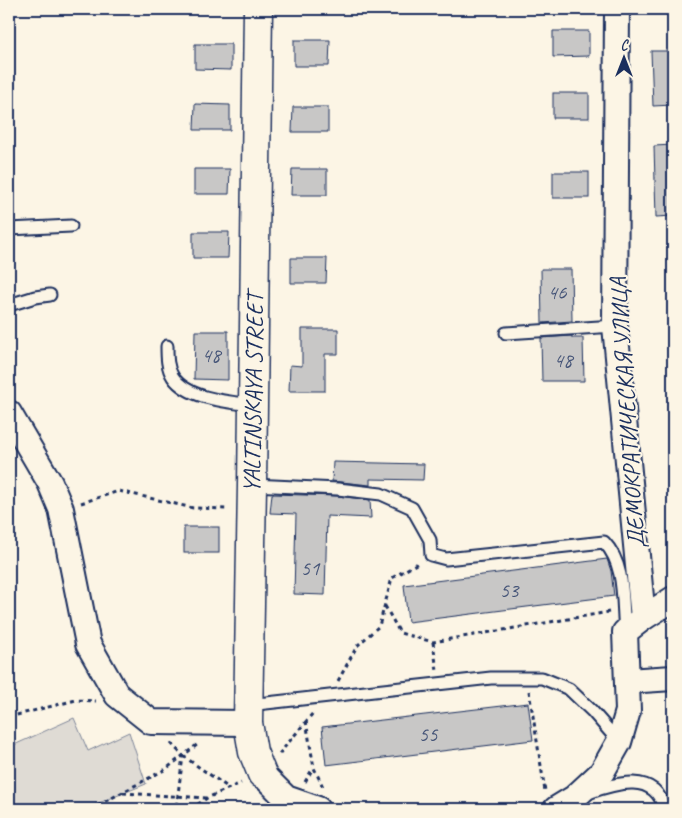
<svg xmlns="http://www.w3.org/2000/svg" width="682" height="818" font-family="Caveat,sans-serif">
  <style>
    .green { fill: #dfdbd4; stroke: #7d8599 }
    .building { fill: #c8c7c6; stroke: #1b2f5e }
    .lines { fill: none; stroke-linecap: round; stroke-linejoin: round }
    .lane-casing { stroke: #1b2f5e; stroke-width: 15 }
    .street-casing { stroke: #1b2f5e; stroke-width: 28 }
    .secondary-casing { stroke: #1b2f5e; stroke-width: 31 }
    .path { stroke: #1b2f5e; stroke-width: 3; stroke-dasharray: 4 4; stroke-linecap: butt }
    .lane { stroke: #fcf5e5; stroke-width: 11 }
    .street { stroke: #fcf5e5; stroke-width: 24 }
    .secondary { stroke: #fcf5e5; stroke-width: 28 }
    .labels { text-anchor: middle; stroke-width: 4.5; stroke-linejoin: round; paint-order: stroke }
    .number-label { font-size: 21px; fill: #465578 }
    .street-label { font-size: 24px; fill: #1b2f5e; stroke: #fcf5e5 }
  </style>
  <rect width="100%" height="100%" fill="#fcf5e5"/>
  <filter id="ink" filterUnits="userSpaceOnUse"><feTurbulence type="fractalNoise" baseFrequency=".02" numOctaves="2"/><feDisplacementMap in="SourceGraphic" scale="10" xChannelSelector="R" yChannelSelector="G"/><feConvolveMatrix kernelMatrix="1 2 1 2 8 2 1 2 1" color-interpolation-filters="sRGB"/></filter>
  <g filter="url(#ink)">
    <polygon class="green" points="74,718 88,751 129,732 146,784 84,809 9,809 9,740 14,745"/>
    <g class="building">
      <polygon points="553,31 589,31 589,56 553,57"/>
      <polygon points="294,40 330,40 329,66 294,66"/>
      <polygon points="195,44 231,44 231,70 195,69"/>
      <polygon points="651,51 673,51 673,105 653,106"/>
      <rect x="553" y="93" width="36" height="25"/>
      <polygon points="195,104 230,105 230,130 194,130"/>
      <polygon points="293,107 328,107 328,132 292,132"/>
      <polygon points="673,145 673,216 656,217 654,146"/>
      <polygon points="194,169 230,169 229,194 194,194"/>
      <polygon points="292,169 327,169 327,195 291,195"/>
      <rect x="553" y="172" width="36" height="26"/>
      <polygon points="193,232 229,232 228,258 193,258"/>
      <polygon points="291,258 327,258 326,283 291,283"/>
      <polygon points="541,269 571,269 572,321 542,323"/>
      <polygon points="302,329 338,329 338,354 325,354 325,391 289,391 290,365 302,366"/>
      <polygon points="195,331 228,331 228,380 194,379"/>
      <polygon points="572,336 572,338 583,338 584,381 542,381 541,338"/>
      <polygon points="333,462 424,464 423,480 370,479 370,485 332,481"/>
      <polygon points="272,494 337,496 370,500 371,518 327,516 325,595 294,594 296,514 270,513"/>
      <rect x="184" y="527" width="35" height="26"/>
      <polygon points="607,559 611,571 614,596 408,622 404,585"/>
      <polygon points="528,703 533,740 326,765 322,727"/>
    </g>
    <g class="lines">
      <g class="lane-casing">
        <g id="lane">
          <polyline points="9,229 71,226"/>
          <polyline points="9,305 35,297 50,295"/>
          <polyline points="506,333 615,326"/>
          <path d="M167,346C167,357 167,368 173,377C188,399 229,402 253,405"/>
          <path d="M252,485L338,489L381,494L412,508L430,540L431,555L446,559L604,542C626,565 622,601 625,632"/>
          <polyline points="248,705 491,678 542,678 569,689 592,711 619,742"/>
          <path d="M588,793C615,783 656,771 664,809"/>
        </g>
      </g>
      <g class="street-casing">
        <g id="street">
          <polyline points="9,413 50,483 61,509 88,644 117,695 151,722 248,723"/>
          <polyline points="643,618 673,599"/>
          <polyline points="627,681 673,678"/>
          <polyline points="262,774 286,798 318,809"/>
          <polyline points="556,809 574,798 602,772 619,742 628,711 625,632 643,618 615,326 617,9"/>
        </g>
      </g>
      <g class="secondary-casing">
        <polyline id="secondary" points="258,9 252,485 248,723 253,752 262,774"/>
      </g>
      <g class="path">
        <polyline points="81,503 119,491 193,508 229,509"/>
        <polyline points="385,606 400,633 433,642 609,612"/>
        <polyline points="433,642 437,671"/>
        <polyline points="338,681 357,646 379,626 392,578 418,563"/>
        <polyline points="529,691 545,791"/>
        <polyline points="9,717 76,700 96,701"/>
        <polyline points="306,721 314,768 324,789"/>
        <polyline points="171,743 183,756 176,809"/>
        <polyline points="279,754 313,713"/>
        <polyline points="183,756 229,788"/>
        <polyline points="305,782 313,768"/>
        <polyline points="123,793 206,798"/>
        <polyline points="91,809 166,769 198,744"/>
        <polyline points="191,809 207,798 241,783"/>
      </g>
      <use href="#lane" class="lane"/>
      <use href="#street" class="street"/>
      <use href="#secondary" class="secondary"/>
    </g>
  </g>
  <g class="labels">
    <g class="number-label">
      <text x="557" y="299">46</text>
      <text x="211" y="362">48</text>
      <text x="563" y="367">48</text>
      <text x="310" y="575">51</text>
      <text x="509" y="597">53</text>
      <text x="428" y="741">55</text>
    </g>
    <g class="street-label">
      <text transform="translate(253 393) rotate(-89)" y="8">YALTINSKAYA STREET</text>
      <text transform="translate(627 413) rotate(-94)" y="8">ДЕМОКРАТИЧЕСКАЯ УЛИЦА</text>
    </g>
  </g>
  <rect width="682" height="818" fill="none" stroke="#fcf5e5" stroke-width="30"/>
  <rect x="15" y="15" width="652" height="788" fill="none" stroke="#1b2f5e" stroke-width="2" filter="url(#ink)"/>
  <g transform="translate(624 58)" stroke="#fcf5e5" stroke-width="4" paint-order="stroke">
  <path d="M0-4L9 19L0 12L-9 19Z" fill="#1b2f5e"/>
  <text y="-8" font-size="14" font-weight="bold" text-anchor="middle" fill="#1b2f5e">С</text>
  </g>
</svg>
